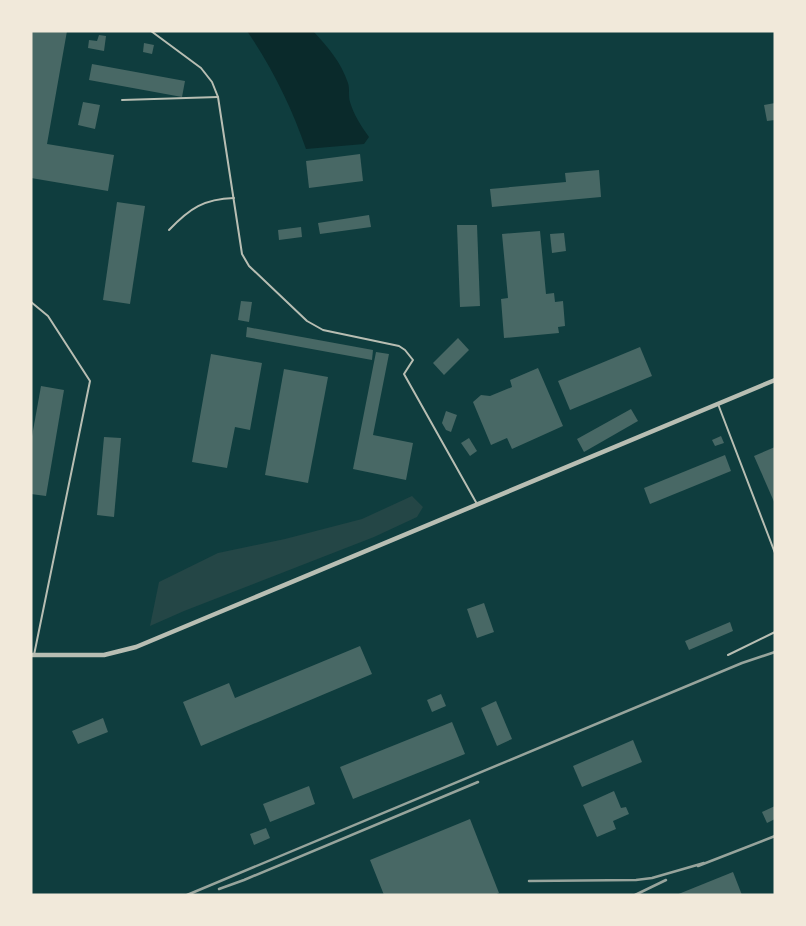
<svg xmlns="http://www.w3.org/2000/svg" width="806" height="926" font-family="'PT Sans',sans-serif">
  <style>
    .green { fill: #244646 }
    .water { fill: #0a2a2b }
    .building { fill: #486865 }
    .lines { fill: none; stroke-linecap: round; stroke-linejoin: round }
    .service { stroke: #b8beb3; stroke-width: 2 }
    .tertiary { stroke: #b8beb3; stroke-width: 4.5 }
    .rail { stroke: #97a49c; stroke-width: 2.5 }
  </style>
  <rect width="100%" height="100%" fill="#0f3d3e"/>
  <polygon class="green" points="412,496 423,507 417,517 374,537 184,611 150,626 159,582 218,553 285,539 362,519"/>
  <path class="water" d="M247,31H313C328,47 341,62 348,83C350,89 348,96 350,102C354,115 361,126 369,137L364,144L306,149C292,108 272,67 247,31Z"/>
  <g class="building">
    <polygon points="31,31 67,31 47,144 114,155 108,191 31,178"/>
    <polygon points="99,35 106,36 104,51 88,48 89,40 97,41"/>
    <polygon points="144,43 154,45 152,54 143,52"/>
    <polygon points="92,64 185,81 182,97 89,80"/>
    <polygon points="83,102 100,105 95,129 78,125"/>
    <polygon points="775,103 775,120 767,121 764,105"/>
    <polygon points="360,154 363,181 309,188 306,161"/>
    <polygon points="599,170 601,197 492,207 490,189 566,182 565,173"/>
    <polygon points="117,202 145,206 130,304 103,300"/>
    <polygon points="369,215 371,227 320,234 318,223"/>
    <polygon points="457,225 477,225 480,306 460,307"/>
    <polygon points="301,227 302,237 279,240 278,230"/>
    <polygon points="540,231 546,294 554,293 555,302 563,301 565,326 558,327 559,333 504,338 501,299 508,298 502,234"/>
    <polygon points="564,233 566,251 552,253 550,234"/>
    <polygon points="241,301 252,302 249,322 238,320"/>
    <polygon points="247,327 373,350 372,360 246,337"/>
    <polygon points="458,338 469,350 444,375 433,363"/>
    <polygon points="640,347 652,376 570,410 558,381"/>
    <polygon points="376,352 389,354 373,435 413,443 406,480 353,469"/>
    <polygon points="211,354 262,363 250,430 235,427 227,468 192,462"/>
    <polygon points="538,368 563,426 512,449 507,438 491,445 473,402 481,395 490,396 512,387 510,380"/>
    <polygon points="284,369 328,377 308,483 265,475"/>
    <polygon points="41,386 64,390 46,496 31,494 31,442"/>
    <polygon points="631,409 638,421 584,452 577,439"/>
    <polygon points="446,411 457,415 451,432 446,430 442,423"/>
    <polygon points="721,436 724,443 715,446 712,440"/>
    <polygon points="104,437 121,438 114,517 97,515"/>
    <polygon points="469,438 477,451 470,456 461,443"/>
    <polygon points="775,447 775,504 754,456"/>
    <polygon points="725,455 731,471 650,504 644,488"/>
    <polygon points="484,603 494,632 477,638 467,609"/>
    <polygon points="730,622 733,631 689,650 685,641"/>
    <polygon points="360,646 372,674 201,746 183,702 229,683 235,698"/>
    <polygon points="441,694 446,706 432,712 427,700"/>
    <polygon points="496,701 512,739 497,746 481,708"/>
    <polygon points="103,718 108,732 78,744 72,731"/>
    <polygon points="452,722 465,754 353,799 340,767"/>
    <polygon points="633,740 642,762 582,787 573,766"/>
    <polygon points="309,786 315,804 270,822 263,804"/>
    <polygon points="614,791 621,808 626,807 629,814 613,821 616,829 597,837 583,805"/>
    <polygon points="775,806 775,819 767,823 762,812"/>
    <polygon points="470,819 499,893 494,895 384,895 370,860"/>
    <polygon points="266,828 270,838 254,845 250,834"/>
    <polygon points="733,872 742,895 676,895"/>
  </g>
  <g class="lines">
    <g class="service">
      <polyline points="151,31 201,68 212,82 218,97 242,254 249,266 307,321 323,330 399,346 405,350 413,360 404,374 477,504"/>
      <polyline points="122,100 218,97"/>
      <path d="M169,230C190,208 204,199 234,198"/>
      <polyline points="31,302 48,316 90,381 34,655"/>
      <polyline points="718,404 775,553"/>
      <polyline points="728,655 775,632"/>
    </g>
    <polyline class="tertiary" points="31,655 104,655 136,647 775,380"/>
    <g class="rail">
      <polyline points="698,866 775,836"/>
      <polyline points="529,881 636,880 652,878 704,863"/>
      <polyline points="219,889 244,880 478,782"/>
      <polyline points="187,895 742,663 775,652"/>
      <polyline points="635,895 666,880"/>
    </g>
  </g>
  <rect width="806" height="926" fill="none" stroke="#f1e9da" stroke-width="65"/>
</svg>
